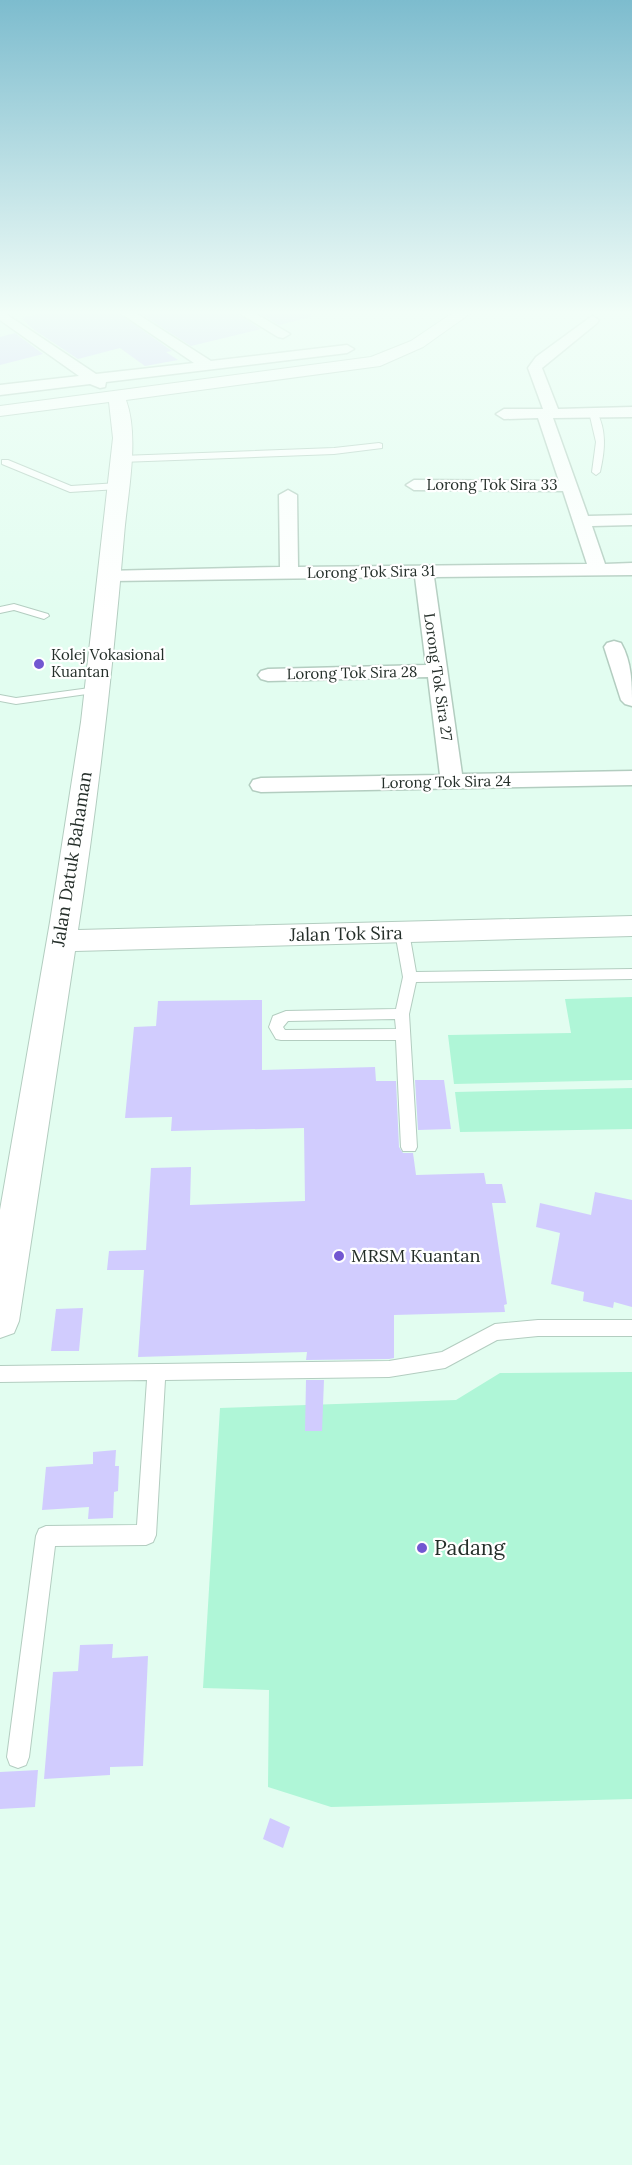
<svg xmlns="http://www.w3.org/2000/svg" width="632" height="2165" font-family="Lora,serif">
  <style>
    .green { fill: #aff6d7 }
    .building { fill: #d1ccfe }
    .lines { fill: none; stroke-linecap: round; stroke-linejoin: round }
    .lane-casing { stroke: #b3cdc0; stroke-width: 2 }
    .street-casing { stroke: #b3cdc0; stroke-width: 3 }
    .secondary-casing { stroke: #b3cdc0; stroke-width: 2 }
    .lane { fill: #fff; fill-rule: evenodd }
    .street { fill: #fff; fill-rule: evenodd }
    .secondary { fill: #fff; fill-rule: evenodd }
    .poi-dot { fill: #7257d1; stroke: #fff; stroke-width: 2 }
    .labels { text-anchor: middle; stroke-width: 4.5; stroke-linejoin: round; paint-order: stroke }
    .far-street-label { font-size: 15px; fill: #242e29; stroke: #fff }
    .far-poi-label { font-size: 15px; fill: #242e29; stroke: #fff; text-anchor: start }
    .street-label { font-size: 18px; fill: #242e29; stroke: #fff }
    .poi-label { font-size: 18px; fill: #242e29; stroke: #fff; text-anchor: start }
    .near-poi-label { font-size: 21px; fill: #242e29; stroke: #fff; text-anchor: start }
  </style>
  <rect width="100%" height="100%" fill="#e2fdf0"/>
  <g class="green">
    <polygon points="632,997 632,1080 454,1084 448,1035 571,1033 565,999"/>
    <polygon points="632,1088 632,1129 460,1132 455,1092"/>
    <polygon points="632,1372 632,1799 331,1807 268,1787 269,1690 203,1688 220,1408 456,1400 500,1373"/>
  </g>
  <g class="building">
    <polygon points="56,310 114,310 172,351 166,352 178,360 145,366 120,348 78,359 33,329 21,318"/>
    <polygon points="135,310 182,312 232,310 261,329 191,346"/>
    <polygon points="254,310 310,310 311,317 279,325"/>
    <polygon points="15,333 43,354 0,365 0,337"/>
    <polygon points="262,1000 262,1070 375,1067 376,1081 396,1081 399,1147 403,1153 413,1153 416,1175 484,1173 486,1184 502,1184 506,1203 492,1203 507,1304 504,1305 505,1312 394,1315 394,1358 389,1359 306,1360 307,1352 138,1357 144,1270 107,1270 109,1251 146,1250 151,1168 191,1167 190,1205 305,1201 304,1128 171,1131 172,1117 125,1118 134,1027 156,1026 158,1001"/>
    <polygon points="415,1080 444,1080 451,1129 418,1130"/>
    <polygon points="595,1192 632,1200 632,1307 614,1302 613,1308 583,1301 584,1292 551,1284 560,1233 536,1227 540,1203 591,1215"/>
    <polygon points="83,1308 79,1351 51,1351 56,1309"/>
    <polygon points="306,1380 324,1380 322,1431 305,1431"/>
    <polygon points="116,1450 115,1466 119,1466 118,1491 114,1492 113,1518 88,1519 89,1507 42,1510 46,1467 93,1464 93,1452"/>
    <polygon points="113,1644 112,1658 148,1656 143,1766 110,1767 110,1775 44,1779 53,1672 78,1671 80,1645"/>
    <polygon points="38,1770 35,1807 0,1809 0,1772"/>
    <polygon points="270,1818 290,1827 283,1848 263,1839"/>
  </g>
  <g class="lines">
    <g class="lane-casing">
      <g id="lane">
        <path d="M593,410H596C607,431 605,450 600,472L596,475L592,472L596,442L589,412Z"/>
        <polygon points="379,443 382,444 382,448 334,454 121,462 117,459 121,456 334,448"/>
        <polygon points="2,460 8,460 71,486 118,483 122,486 118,489 70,492 2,464"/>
        <polygon points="14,604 48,614 49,616 44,619 14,610 0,613 0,607"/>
        <polygon points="97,687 102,690 101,692 16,704 0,701 0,695 16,698"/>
        <path d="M402,927L409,932L416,972L632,969V979L416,982L409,1014L417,1147L415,1151H403L401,1147L396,1040H281L276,1039L269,1027L273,1016L286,1011L396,1009L403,977L395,932ZM395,1019L396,1029L285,1030L283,1027L288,1021Z"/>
        <polygon points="538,1320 632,1320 632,1336 538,1336 497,1340 445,1368 389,1377 165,1380 156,1535 153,1542 146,1545 55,1546 29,1757 26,1765 18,1768 10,1765 7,1757 36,1536 39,1529 46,1526 137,1525 147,1380 0,1382 0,1366 389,1361 442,1352 495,1324"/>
      </g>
    </g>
    <g class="street-casing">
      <g id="street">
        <polygon points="0,310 96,374 194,363 116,310 131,310 211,361 347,345 354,349 347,353 106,382 105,387 100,388 90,384 0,395 0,385 79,376 0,320"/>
        <polygon points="234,310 250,310 290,334 283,338 278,337"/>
        <polygon points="592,316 599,320 597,323 542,368 558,409 632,407 632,417 553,418 588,516 632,515 632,525 592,526 605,564 632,563 632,575 434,577 462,774 632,771 632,785 261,792 253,790 250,785 253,780 261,778 440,775 428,677 268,681 261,679 258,675 261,671 268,669 426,665 415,577 111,581 102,575 104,571 280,567 279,495 288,490 297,495 298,567 587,564 563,491 414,490 406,485 414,480 559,481 538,418 504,419 496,414 504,409 543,409 528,368 536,357"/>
        <path d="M614,641L621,643C632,662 632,685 632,706L625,704L621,700L604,647L607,643Z"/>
      </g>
    </g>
    <g class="secondary-casing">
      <path id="secondary" d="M457,310H475L423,347L380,366L126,400C140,438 127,496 124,536C113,668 98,799 78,930L632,916V936L75,951L19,1321L14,1333L0,1338V1210L50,922L81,722L113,438L109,402L0,416V406L371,357L411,341Z"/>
    </g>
    <use href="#lane" class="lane"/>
    <use href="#street" class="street"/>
    <use href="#secondary" class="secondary"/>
  </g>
  <linearGradient id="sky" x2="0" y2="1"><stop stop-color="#7dbcce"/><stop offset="0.51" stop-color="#f2fef8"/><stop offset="1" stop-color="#f2fef8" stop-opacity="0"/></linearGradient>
  <rect width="632" height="613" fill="url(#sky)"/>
  <g class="poi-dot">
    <circle cx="39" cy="664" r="6"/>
    <circle cx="339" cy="1256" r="6"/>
    <circle cx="422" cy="1548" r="6"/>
  </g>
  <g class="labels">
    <g class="far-street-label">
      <text x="492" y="490">Lorong Tok Sira 33</text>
      <text transform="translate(371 572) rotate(-1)" y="5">Lorong Tok Sira 31</text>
      <text transform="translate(352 673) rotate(-1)" y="5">Lorong Tok Sira 28</text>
      <text transform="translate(438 677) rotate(82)" y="5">Lorong Tok Sira 27</text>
      <text transform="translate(446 782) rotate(-1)" y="5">Lorong Tok Sira 24</text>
    </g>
    <g class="far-poi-label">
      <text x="51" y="660">Kolej Vokasional<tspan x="51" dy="17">Kuantan</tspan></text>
    </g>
    <g class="street-label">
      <text transform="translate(72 859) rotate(-81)" y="6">Jalan Datuk Bahaman</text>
      <text transform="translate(346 934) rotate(-1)" y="6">Jalan Tok Sira</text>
    </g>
    <g class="poi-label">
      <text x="351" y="1262">MRSM Kuantan</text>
    </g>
    <g class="near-poi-label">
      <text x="434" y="1555">Padang</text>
    </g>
  </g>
</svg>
